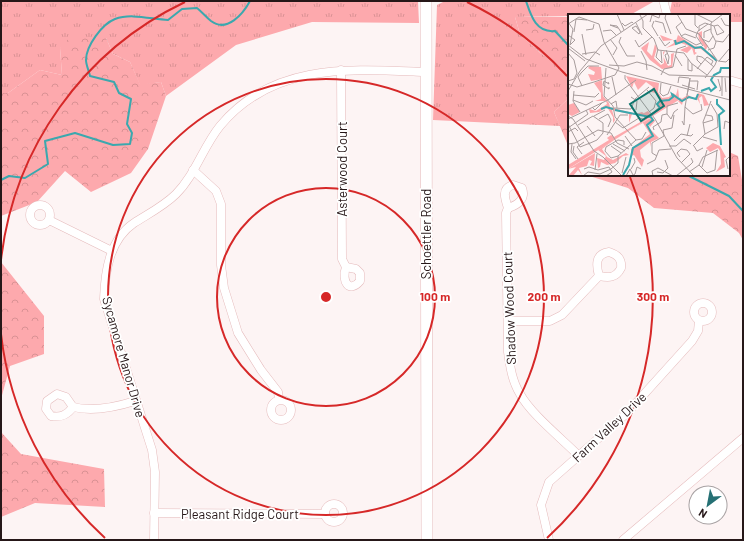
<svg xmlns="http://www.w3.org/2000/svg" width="744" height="541" font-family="Barlow,sans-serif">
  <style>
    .grass { fill: url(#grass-tufts) }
    .forest { fill: url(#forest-crowns) }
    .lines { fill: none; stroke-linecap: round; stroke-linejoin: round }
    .stream { stroke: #3ba8ae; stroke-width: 2 }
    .street-casing { stroke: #e5babb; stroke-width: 9 }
    .secondary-casing { stroke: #e5babb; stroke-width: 12 }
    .street { stroke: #fff; stroke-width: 8 }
    .secondary { stroke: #fff; stroke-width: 11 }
    .ring { fill: none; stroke: #d62828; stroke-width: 2 }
    .labels { text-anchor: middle; stroke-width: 3.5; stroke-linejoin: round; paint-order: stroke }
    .street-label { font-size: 13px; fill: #261718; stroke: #fff }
    .inset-river { fill: none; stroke: #3ba8ae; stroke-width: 2 }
    .inset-road { fill: none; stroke: #a79c9c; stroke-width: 1 }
    .view { fill: #0f766e; fill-opacity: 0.15; stroke: #0f766e; stroke-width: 2 }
    .inset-edge { fill: none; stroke: #261718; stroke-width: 2 }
    .centre { fill: #d62828; stroke: #fff; stroke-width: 2 }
    .ring-label { font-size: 12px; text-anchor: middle; font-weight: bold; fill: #d62828; stroke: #fff; stroke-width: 3.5; stroke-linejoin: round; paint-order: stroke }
  </style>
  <defs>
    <pattern id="grass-tufts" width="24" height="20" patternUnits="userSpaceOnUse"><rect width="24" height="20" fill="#fda9ad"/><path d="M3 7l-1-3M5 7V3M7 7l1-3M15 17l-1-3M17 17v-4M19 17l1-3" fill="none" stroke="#d99194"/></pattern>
    <pattern id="forest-crowns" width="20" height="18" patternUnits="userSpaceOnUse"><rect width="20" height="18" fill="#fda9ad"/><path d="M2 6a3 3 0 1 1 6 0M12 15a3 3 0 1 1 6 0" fill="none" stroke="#d99194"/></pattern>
  </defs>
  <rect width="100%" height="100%" fill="#fdf4f4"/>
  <g class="grass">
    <polygon points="1,1 418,1 419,23 312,22 236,45 166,96 161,82 140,85 130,62 113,54 106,38 60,48 62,75 40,70 8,93 1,93"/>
    <polygon points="445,1 652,1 653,2 630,15 515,17 520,34 540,53 566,71 569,84 569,98 554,112 560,126 433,120 437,5"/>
    <polygon points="672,1 743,1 743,22 729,22 729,15 672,15 670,11"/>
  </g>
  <g class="forest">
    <polygon points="515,17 569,17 569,84 566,71 540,53 520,34"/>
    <polygon points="71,36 106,38 113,54 130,62 140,84 161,82 166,96 148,149 131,173 91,192 65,171 37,202 1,216 1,93 8,93 40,70 62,75 60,48"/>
    <polygon points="569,98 569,148 554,112"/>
    <polygon points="729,152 738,156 743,186 743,240 739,233 713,213 654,208 628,188 586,175 729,175"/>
    <polygon points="1,262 44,316 44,354 10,366 1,399"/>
    <polygon points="1,432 21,454 104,469 105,507 35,503 1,517"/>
  </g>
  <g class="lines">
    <g class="stream">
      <path d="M526,1C531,16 536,33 555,31L569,46"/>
      <polyline points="687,175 729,196 743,211"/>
      <path d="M1,180L9,176L25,178L48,164L45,141L75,133L113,145L130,144L132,133L127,124L131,99L119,93L114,82L90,76C89,71 86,65 86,60C86,46 102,24 115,19C131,13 151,19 168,20L182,9L197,8C202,12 206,17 211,21C227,33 243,14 250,1"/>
    </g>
    <g class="street-casing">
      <g id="street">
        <polyline points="664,3 667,15"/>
        <polyline points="341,70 342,259 346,267"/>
        <polyline points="729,80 743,84"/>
        <polyline points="193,170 216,191 221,204 221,265 224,288 238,333 261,370 278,392 279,399"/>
        <path d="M513,185L522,188C526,199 518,205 508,208C505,199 501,188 513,185Z"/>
        <circle cx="40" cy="215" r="10"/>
        <path d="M508,208L506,213L508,352C510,366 512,381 520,394C531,414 561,438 578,455"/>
        <polyline points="49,220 112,251"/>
        <path d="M609,252C618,255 622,259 621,268C616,278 609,278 599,276C596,265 595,254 609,252Z"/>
        <path d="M346,267L356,269L360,273V281C349,294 341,281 346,267Z"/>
        <circle cx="703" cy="312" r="9"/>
        <polyline points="508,321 550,321 562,315 599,276"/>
        <path d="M57,394L66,397L73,407C67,415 61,418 51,416L46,409L47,401Z"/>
        <circle cx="281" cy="410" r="10"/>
        <path d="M73,407C93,412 116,407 135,401"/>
        <circle cx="334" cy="513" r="9"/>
        <polyline points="154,513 325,514"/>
        <path d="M154,540L155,472L152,450L104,299C105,272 109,240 134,223C148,214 164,206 176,194C195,175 203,147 220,126C273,62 351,69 425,72"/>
        <polyline points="549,540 541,505 549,482 627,413 692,341 698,331 699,321"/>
        <polyline points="623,540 743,438"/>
      </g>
    </g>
    <g class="secondary-casing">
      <polyline id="secondary" points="426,1 427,540"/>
    </g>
    <use href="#street" class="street"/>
    <use href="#secondary" class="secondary"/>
  </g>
  <g class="ring">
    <circle cx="326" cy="297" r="109"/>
    <circle cx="326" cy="297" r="218"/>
    <path d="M105 538A327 327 0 0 1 1 334M1 260A327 327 0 0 1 185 2M467 2A327 327 0 0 1 567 76M630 177A327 327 0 0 1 547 538"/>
  </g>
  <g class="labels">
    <g class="street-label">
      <text transform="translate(342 169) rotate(-90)" y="5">Asterwood Court</text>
      <text transform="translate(426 234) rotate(-90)" y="5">Schoettler Road</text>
      <text transform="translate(509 308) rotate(-92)" y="5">Shadow Wood Court</text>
      <text transform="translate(124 357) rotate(74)" y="5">Sycamore Manor Drive</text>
      <text transform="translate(609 427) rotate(-43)" y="5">Farm Valley Drive</text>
      <text x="240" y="519">Pleasant Ridge Court</text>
    </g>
  </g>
  <g transform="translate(568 14)">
    <rect width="162" height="162" fill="#fdf4f4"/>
    <path d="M106,83L114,84L85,102L83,100L96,88ZM6,89L12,98L4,102L0,100V91ZM80,97L87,107L82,113L80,110L86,106L83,103L0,155V151L41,126L39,124L43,121L46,123L76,106V99Z" fill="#fda9ad"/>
    <path d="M134,17V24L140,32L137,37L146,42L149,48L133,35H127V38L129,39L126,41L124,34L119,39L112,36L121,32L113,29L98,34L106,29L105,26L95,27L92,21L108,27L110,21L126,32L137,34L131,25L130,19ZM81,28L79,37L84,42L87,30L89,34L86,44L93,51L96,49L95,38L97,37L95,42L100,52L103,51V40L106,39L104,54L94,55L82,46L73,34ZM22,52L33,53L34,65L23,67L20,60L26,61L27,58L20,54ZM58,62L91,69L90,78L94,84L101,83L105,79L108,81L110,74L111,83L96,88L93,93H89L92,85L88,79L83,78L85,73L78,68L70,76L66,68L64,74ZM34,66L35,82L41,89L42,93L68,100L74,98L80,102L64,100L61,109V100L44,96L47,106L45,109V103L39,93L31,98L22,99L21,95L28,97L39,90L38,87H27L33,85V79L26,69ZM130,79L136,81L141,91L136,92L134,82L131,84L132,90L130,86L121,84L115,87L114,91L110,87L120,81L127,85ZM84,103L85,107L79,112L91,124L83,128V133L82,128L72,136L73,143L76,146L74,153L66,141L63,142V135L82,120L75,109L62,116ZM46,126L34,135L39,143L45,146L58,139L61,141L55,142L47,149L39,151L33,148L32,153L30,154L29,144L36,146L38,142L30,136ZM145,129L152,132L158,143L156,144L157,153L148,158L153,150L152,137L150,134L142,138L138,134ZM27,139L26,152L22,151L24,147L21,146L19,152L11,154L14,161L10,156L5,162L1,161L8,153L0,155Z" fill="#fda9ad"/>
    <path class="inset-river" d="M107,26L108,30L116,27L127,34L133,33L149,47M133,77L141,74L143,77L148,73L143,66L146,61L152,58L153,54H162M149,85V90L156,97L151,101L153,131M33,95L38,93L45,95M47,96L82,103M55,161L61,151L65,134L85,122L79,111L85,106L82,102L92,94L89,90L92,87L101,86L105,83L104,80L114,87L121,83L128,85L130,80"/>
    <path class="inset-road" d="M49,0L56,16M98,0L97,4L103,20M109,0L118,15L131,20L149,46L147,51L137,64M127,0V11L130,14M128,0L144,8M72,1L75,7V14L86,25L90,36L116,39L123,49L139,61M153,4L157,11L162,12M86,7L84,12L90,22M87,7L95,9L98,19M0,8L5,15L2,31M82,8L84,1L91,4L92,0M114,8L108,13L114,23L128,31L133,29M54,9L57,12L64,8L65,9M68,9L74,21M0,10L11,3L31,10L36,28L51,54L47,61L26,68L9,73L0,70M68,12L72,18L71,20L64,14ZM50,14L42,11L49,12L53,18M18,16L25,15L26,10M35,17L43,16L48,21M131,17V12L137,9L146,12L149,21L156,18L150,11L146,12M6,18L8,5L19,6M14,20L18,41M0,21L7,26L2,31M113,22L117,20L128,24M53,23L51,28L59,42H67M91,23L97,32L102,28M136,24V18L143,15M42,25L49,34L45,41M134,25L141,28L145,22M67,26L71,33L84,23M148,27L155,28L162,19M0,31L18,45L54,58L162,86M135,32L128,22L130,17L140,10M0,34L17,47M90,35L88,43L94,49M98,36L101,43L100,50M140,36L146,34L148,28L143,18V9L155,0M73,37L78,47L79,56M93,37L94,49M0,39L6,46L9,59L6,65L0,67M14,40L27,38L32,41M107,41L114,52M120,45V56L124,57V50M150,47L158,48L162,44M151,47L161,35M100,50L97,41L100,39M133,50L129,46V42L134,43L146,53M41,51L56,52L69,48L84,52L101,61L162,63M38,54L36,82L45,92L47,103L68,126M129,55L139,43L145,47L143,51M57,61V65L87,105L109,144L126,162M93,61L96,55L105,53L109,35L118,32M154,62V82M44,63L48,81M157,64L158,78M150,65L153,76L151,77M122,67H130L129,76M40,68L41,70L36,67L35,71L41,75V73M93,69L92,79L95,82L100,80L103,72M110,69L111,63L121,64M114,71L127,75M14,72L10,63L13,59L20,52H31M79,76L88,87L86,94L81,98M0,77L12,57L33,32L80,0M6,77L5,87L12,98M5,81L27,83L31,79M119,81L121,72L122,64L117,93L125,100L134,96L133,90M63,83L69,87L68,96M5,86L18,91L25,87M43,90L48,87L49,94M24,93L27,96L34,89M46,94L63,95L67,85L81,73M99,100V92L110,89M0,102L5,105L26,137L35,143L54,162M26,102L37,96M0,105L40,86L68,66M31,105L40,100L43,106L40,113M114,107L116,111L117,93M47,108L55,114L71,104L75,105M135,109L145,106L144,102L138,101M0,110L12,133L22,129M10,111L25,102L35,109V119L29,126L20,130M19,112L27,122M0,114L20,100L18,96M156,115L157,107L162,109M86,116L85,113L93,108L94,101L99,100L103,105L106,98L110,95M0,118L7,114L10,117M137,120L150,113L149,100L143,90M137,120L135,108L143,87M39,121L52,101H60M57,122L64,132M119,122L122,110M135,123L149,127M68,126L74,125L78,118M106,127L113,120L123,122L125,120M0,130L7,129L30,116L43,119L49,129L61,135M4,130L3,138L8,145M45,130L57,137M56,131V127L50,126L38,133L37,137L43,144L50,142L68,126M6,132L5,138L10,145M43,132L53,139M101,132H108L116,125L123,130M125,132L137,120M126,132L129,137L135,134M14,140L9,133L16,128M89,142L84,139V129L96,122L95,116L104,114L106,101M112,143L109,139L113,135L119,136L122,140L113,149M79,150L87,146L91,136L103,135M131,151L139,159L147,156L149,136M134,153L139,136M16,155L21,153L30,156L41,153L44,158L38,162M63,155L67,148L66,144M160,155L158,146L162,142M27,156L29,140M89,158L95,159L100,154L97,146M121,158L131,151L135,143L150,136M54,159L58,143M15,162L20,158L32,160L43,155L50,149V142M58,162L62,155L65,161M64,162L67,160L69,153L73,155M85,162L84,157L90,154L105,162M108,162L122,151L125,148L123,144"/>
    <path class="view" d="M86,75L96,92L73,107L62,90Z"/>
    <rect width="162" height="162" class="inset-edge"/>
  </g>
  <circle cx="326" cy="297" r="6" class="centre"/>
  <g class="ring-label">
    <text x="435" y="301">100 m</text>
    <text x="544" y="301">200 m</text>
    <text x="653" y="301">300 m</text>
  </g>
  <rect width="744" height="541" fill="none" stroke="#261718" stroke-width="4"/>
  <g transform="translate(708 505) rotate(212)"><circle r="19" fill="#ffffff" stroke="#a8a2a3"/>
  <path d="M0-3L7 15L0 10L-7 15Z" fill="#257074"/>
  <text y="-6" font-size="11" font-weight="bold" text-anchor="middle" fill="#261718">N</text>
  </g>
</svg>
